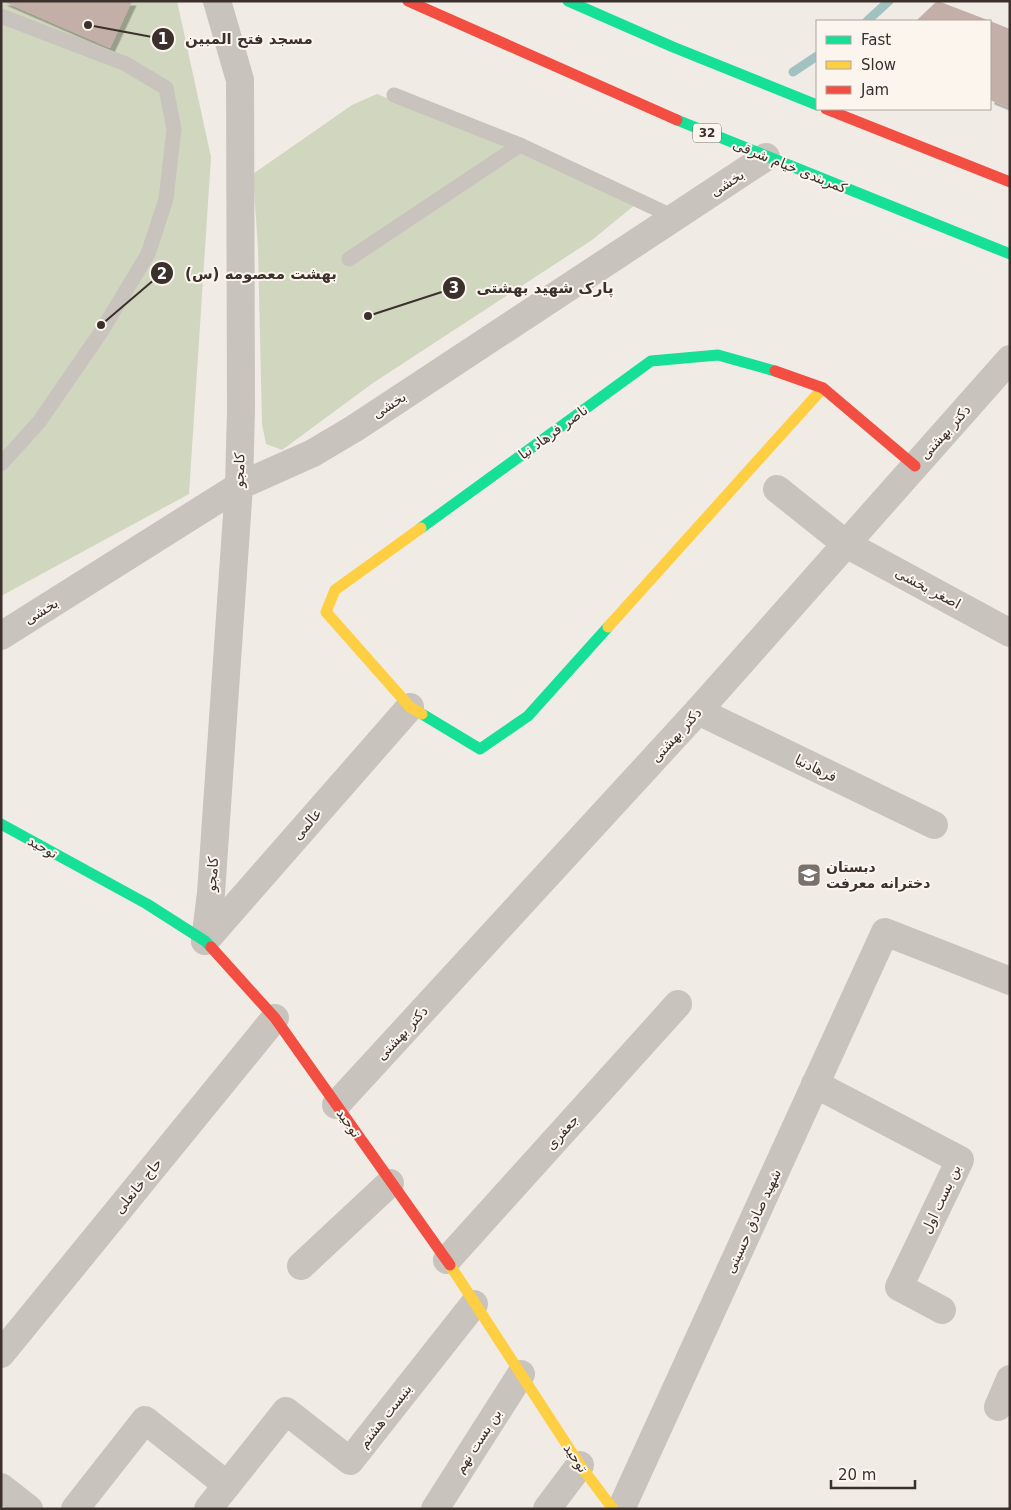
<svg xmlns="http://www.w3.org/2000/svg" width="1011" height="1510" font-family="'DejaVu Sans',Vazirmatn,sans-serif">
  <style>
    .green { fill: #d1d6bf }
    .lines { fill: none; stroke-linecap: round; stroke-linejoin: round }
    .stream { stroke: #a1c2c1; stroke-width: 9 }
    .building { fill: #c3afa7; filter: url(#shadow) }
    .lane { stroke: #c9c3be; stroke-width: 15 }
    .street { stroke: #c9c3be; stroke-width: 28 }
    .fast { stroke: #16e098; stroke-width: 11 }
    .slow { stroke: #ffcf43; stroke-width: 11 }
    .jam { stroke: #f24e42; stroke-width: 11 }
    .labels { text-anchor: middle; stroke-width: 4; stroke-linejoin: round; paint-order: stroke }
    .shield { fill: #fbf5ee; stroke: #756b66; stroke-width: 1 }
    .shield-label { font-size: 12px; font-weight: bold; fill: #3b302b }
    .street-label { font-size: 14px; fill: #3b302b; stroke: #fbf5ee }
    .poi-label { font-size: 14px; font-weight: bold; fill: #3b302b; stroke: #fbf5ee; text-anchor: start }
    .leader { fill: none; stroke: #3b302b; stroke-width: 2 }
    .callout-dot { fill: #3b302b; stroke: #fbf5ee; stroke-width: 2 }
    .mark-label { font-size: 15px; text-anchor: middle; font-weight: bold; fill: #fff }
    .callout-label { font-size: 15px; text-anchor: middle; font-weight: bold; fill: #3b302b; stroke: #fbf5ee; stroke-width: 4; stroke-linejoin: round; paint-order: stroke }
  </style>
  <defs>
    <filter id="shadow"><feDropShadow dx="4.5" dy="4.5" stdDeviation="0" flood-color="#0004"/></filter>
  </defs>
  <rect width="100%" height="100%" fill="#f0ebe5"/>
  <g class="green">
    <polygon points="1,1 177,1 211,157 189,494 1,596"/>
    <polygon points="377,94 641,200 592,240 373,383 282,450 266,444 262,424 258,249 253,174 352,105"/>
  </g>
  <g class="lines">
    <g class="stream">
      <polyline points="867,21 889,1"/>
      <polyline points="793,72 817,56"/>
    </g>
  </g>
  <g class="building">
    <polygon points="2,1 132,1 110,48"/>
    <polygon points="937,1 938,1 990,21 916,21"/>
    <polygon points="990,21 1010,29 1010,108 990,100"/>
  </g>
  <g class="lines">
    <g class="lane">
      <polyline points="1,16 126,64 166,88 174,129 166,199 148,254 101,332 39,422 1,464"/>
      <polyline points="394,95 520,145 674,217"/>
      <polyline points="349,259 520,145"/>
    </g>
    <g class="street">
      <polyline points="777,489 846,544 1010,633"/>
      <polyline points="1,636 239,486 313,453 355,428 766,157"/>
      <polyline points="698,711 934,825"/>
      <polyline points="205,941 211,893 239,486 241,410 240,80 217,1"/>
      <polyline points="205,941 410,707"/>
      <polyline points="815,1084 960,1160 899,1287 942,1310"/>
      <polyline points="336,1105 698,711 1010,359"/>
      <polyline points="447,1260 678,1004"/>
      <polyline points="301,1266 390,1183"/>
      <polyline points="1,1354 275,1018"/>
      <polyline points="998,1407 1010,1379"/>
      <polyline points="1,1487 29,1509"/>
      <polyline points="75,1509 145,1420 227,1485"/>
      <polyline points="208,1509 286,1411 350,1461 474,1304"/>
      <polyline points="435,1509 521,1374"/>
      <polyline points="547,1509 580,1465"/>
      <polyline points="621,1509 885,932 1010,981"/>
    </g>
    <g class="fast">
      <polyline points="568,1 673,47 817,105"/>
      <polyline points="677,120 1010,254"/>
      <polyline points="421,528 651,361 718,355 775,371"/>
      <polyline points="422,714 480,749 528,716 608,627"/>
      <polyline points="1,824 147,904 205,941 211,947"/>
    </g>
    <g class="slow">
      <polyline points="421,528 335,590 326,612 410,707 422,714"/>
      <polyline points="608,627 823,388"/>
      <polyline points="450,1265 580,1465 613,1509"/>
    </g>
    <g class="jam">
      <polyline points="408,1 677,120"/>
      <polyline points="826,109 1010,182"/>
      <polyline points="775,371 823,388 915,466"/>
      <polyline points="211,947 275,1018 450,1265"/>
    </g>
  </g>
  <defs>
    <g id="school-square" transform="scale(1.25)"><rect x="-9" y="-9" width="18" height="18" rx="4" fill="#7a716c" stroke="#fbf5ee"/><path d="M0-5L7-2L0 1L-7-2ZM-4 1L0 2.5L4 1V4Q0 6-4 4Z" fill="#fff"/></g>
  </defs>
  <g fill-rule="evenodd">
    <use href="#school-square" x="809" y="875"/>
  </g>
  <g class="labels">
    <rect class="shield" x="693" y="123.5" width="28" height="19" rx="4"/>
    <g class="shield-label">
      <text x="707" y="137">32</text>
    </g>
    <g class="street-label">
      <text transform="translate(790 166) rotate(22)" y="5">کمربندی خیام شرقی</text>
      <text transform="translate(727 183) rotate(-33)" y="5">بخشی</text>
      <text transform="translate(389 405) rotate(-33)" y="5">بخشی</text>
      <text transform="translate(553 432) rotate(-36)" y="5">ناصر فرهاد نیا</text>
      <text transform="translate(945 432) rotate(-48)" y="5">دکتر بهشتی</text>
      <text transform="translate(239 470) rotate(-88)" y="5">کامجو</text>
      <text transform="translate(928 588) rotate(28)" y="5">اصغر بخشی</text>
      <text transform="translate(41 611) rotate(-32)" y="5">بخشی</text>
      <text transform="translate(676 735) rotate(-48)" y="5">دکتر بهشتی</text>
      <text transform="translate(816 768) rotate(26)" y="5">فرهادنیا</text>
      <text transform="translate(307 824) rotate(-49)" y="5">عالمی</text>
      <text transform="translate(43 847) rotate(29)" y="5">توحید</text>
      <text transform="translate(212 874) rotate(-86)" y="5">کامجو</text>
      <text transform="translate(402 1033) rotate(-47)" y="5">دکتر بهشتی</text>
      <text transform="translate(349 1123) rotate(55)" y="5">توحید</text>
      <text transform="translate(562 1132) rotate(-48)" y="5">جعفری</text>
      <text transform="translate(138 1186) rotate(-51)" y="5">حاج خانعلی</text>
      <text transform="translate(941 1199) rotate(-65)" y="5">بن بست اول</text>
      <text transform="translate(753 1221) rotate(-65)" y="5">شهید صادق حسینی</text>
      <text transform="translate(385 1416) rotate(-52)" y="5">بنبست هشتم</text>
      <text transform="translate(478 1441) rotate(-57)" y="5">بن بست نهم</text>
      <text transform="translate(576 1458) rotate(56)" y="5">توحید</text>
    </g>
    <g class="poi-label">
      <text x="826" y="872">دبستان<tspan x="826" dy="16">دخترانه معرفت</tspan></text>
    </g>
  </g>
  <path class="leader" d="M88 25L163 39M101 325L162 273M368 316L454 288"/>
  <g class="callout-dot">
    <circle cx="88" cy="25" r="5"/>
    <circle cx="101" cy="325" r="5"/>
    <circle cx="368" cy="316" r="5"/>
    <circle cx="163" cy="39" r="12"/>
    <circle cx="162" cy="273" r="12"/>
    <circle cx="454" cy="288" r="12"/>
  </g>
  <g class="mark-label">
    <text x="163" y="44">1</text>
    <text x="162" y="279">2</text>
    <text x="454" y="293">3</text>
  </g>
  <g class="callout-label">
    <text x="249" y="44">مسجد فتح المبین</text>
    <text x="261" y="279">(بهشت معصومه (س</text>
    <text x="545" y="293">پارک شهید بهشتی</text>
  </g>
  <rect width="1011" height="1510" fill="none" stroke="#3b302b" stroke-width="5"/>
  <rect x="816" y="20" width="175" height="90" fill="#fbf5ee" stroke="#aea6a0"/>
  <rect x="826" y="36" width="25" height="8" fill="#16e098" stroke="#aea6a0"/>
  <text x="861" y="45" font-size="15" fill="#3b302b">Fast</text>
  <rect x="826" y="61" width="25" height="8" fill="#ffcf43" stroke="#aea6a0"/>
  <text x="861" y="70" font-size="15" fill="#3b302b">Slow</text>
  <rect x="826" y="86" width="25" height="8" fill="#f24e42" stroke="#aea6a0"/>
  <text x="861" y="95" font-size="15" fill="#3b302b">Jam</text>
  <path d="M831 1480v8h84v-8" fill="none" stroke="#3b302b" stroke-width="2.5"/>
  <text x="838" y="1480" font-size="15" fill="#3b302b" stroke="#fbf5ee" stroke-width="4" paint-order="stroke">20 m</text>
</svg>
